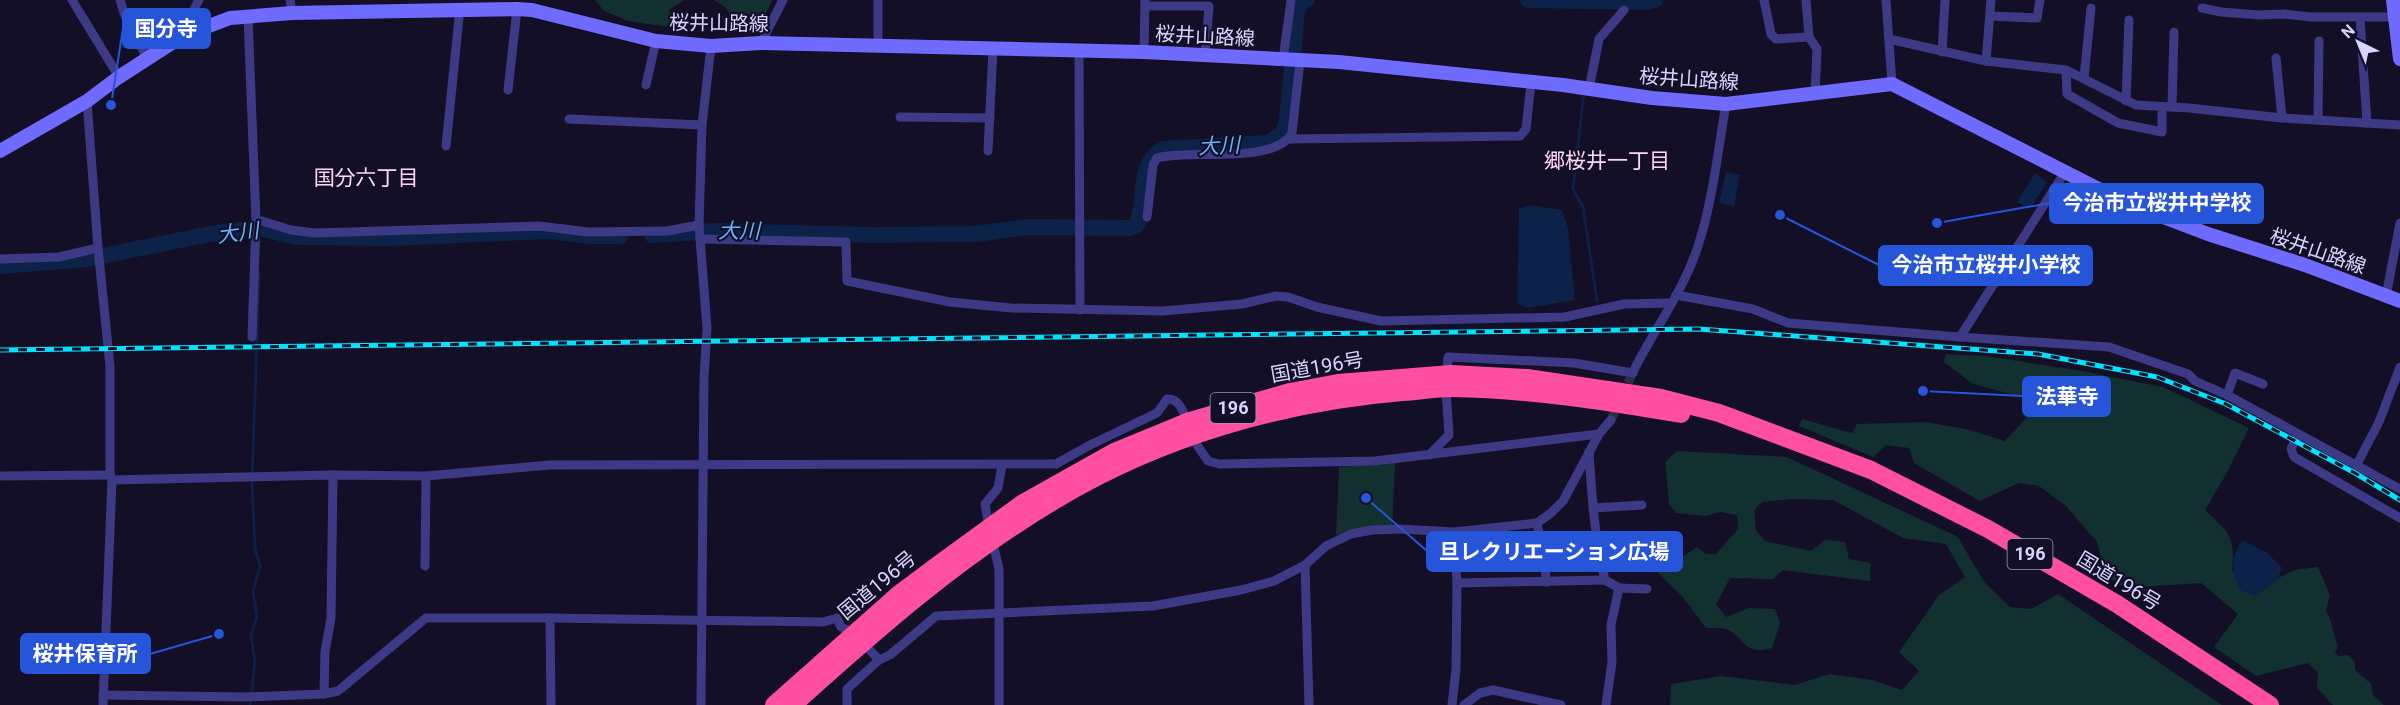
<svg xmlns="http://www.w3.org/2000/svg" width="2400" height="705" font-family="Roboto,'Noto Sans JP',sans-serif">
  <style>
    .green { fill: #12302f }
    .water { fill: #0c2248 }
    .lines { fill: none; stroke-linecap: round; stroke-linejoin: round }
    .stream { stroke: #0c2248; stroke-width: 3 }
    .river { stroke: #0c2248; stroke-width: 16 }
    .street-tunnel { stroke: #312d47; stroke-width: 9; stroke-dasharray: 9 4.5; stroke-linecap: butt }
    .street { stroke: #3d3a85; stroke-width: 9 }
    .secondary { stroke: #6f6bff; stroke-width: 14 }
    .highway { stroke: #ff4fa3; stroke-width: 18 }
    .rail-casing { stroke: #00e5ff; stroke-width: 5 }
    .rail { stroke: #130f26; stroke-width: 3; stroke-dasharray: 9; stroke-linecap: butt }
    .labels { text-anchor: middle; stroke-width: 4.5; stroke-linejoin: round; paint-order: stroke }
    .shield { fill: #130f26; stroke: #9e99be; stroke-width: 1.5 }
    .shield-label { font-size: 18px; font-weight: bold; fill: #d9d4ff }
    .street-label { font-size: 20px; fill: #d9d4ff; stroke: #130f26 }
    .water-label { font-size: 21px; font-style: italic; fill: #62b6ff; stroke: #130f26 }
    .neighbourhood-label { font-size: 21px; fill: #ffd6f0; stroke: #130f26 }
    .leader { fill: none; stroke: #2655da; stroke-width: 2 }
    .callout-dot { fill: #2655da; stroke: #130f26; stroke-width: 2 }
    .callout { fill: #2655da; stroke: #2655da; stroke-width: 2 }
    .callout-label { font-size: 21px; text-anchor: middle; font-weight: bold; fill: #fff }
  </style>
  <rect width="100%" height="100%" fill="#130f26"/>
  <g class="green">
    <polygon points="595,0 684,0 669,10 676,28 628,21 604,11"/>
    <polygon points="714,0 772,0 760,28 737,26 725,7"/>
    <path d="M1946,354L1986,356L2082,371L2163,387L2249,428L2228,471L2205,510C2228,532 2236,536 2232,570L2256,596L2278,578L2295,570L2318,567L2330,595L2326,611C2333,623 2333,634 2338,646L2335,652L2338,656L2348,655L2355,662V670L2371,684L2373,695L2384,705H2333L2317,688L2318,673L2308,663L2256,676L2214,647L2238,614L2201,583L2124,588L2105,574L2097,542L2066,506L2039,486L2019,483L1980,501L1914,463L1909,448L1886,445L1873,457L1799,426L1802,419L1852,433L1857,424L1926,422L1970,430L2005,441L2041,402L1973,384L1944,362Z"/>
    <path d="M1677,451L1787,457L1958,537L1984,582L2010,607L2031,609L2058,594L2222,705H1670L1671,684L1721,676L1795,685L1829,674L1872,680L1902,690L1919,671L1899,652L1939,595L1965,577L1946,544L1903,538L1833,500L1793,499L1762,502L1754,510L1756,530L1765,541L1811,551L1825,540L1845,542L1849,559L1871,563L1870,581L1783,570L1773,579L1730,578L1716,604L1726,617L1749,608L1775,609L1780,623L1772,648C1740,657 1745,634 1725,629C1719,627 1712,628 1706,628L1682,596L1650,565L1667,545L1676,552L1678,560L1697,547L1706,554H1716L1738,529L1737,515L1721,512L1705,516L1676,513L1669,504L1665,462Z"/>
    <polygon points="1395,463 1392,532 1354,531 1336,535 1339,467"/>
  </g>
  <g class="water">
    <polygon points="1726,172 1740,175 1734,206 1719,203"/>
    <polygon points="2035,173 2047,182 2030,209 2017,202"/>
    <polygon points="1531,205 1562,210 1568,228 1575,300 1527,308 1517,303 1519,209"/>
    <path d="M2242,540L2266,552L2282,568L2278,578L2256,596L2240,590C2231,568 2230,561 2242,540Z"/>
  </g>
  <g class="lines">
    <g class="stream">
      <polyline points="1584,92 1573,189 1583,207 1597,301"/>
      <polyline points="250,705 255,663 251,635 257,616 253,591 260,566 255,548 252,484 259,273"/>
    </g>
    <g class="river">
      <polyline points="1528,0 1645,2 1655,0"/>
      <path d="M652,235L714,231L872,235L976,234L1028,227L1129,228L1137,225C1145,201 1138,160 1164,149L1267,143L1282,134L1287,121L1297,11L1303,1L1307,0"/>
      <polyline points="0,266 86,259 210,234 259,228 296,237 391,238 549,231 591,236 620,236"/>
    </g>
    <polyline class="street-tunnel" points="1611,420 1634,370"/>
    <g class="street">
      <polyline points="72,0 119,77"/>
      <polyline points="120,0 125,16 147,58"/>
      <polyline points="290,0 292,13"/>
      <polyline points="878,0 878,45"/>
      <polyline points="1764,0 1771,34 1776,39 1809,37"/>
      <polyline points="1806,0 1809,37 1817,49 1815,94"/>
      <polyline points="1886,0 1892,84"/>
      <polyline points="1145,6 1209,6 1205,56"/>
      <polyline points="2202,8 2221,12 2259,15 2284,14 2311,17 2395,17"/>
      <polyline points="1990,16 2037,18 2040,0"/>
      <polyline points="248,17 256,221 252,337"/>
      <polyline points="2360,18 2367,123"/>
      <polyline points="193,32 194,9 199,0"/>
      <polyline points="1889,39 1986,61 2066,70 2136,105 2189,108 2282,118 2400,125"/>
      <polyline points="761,43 783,0"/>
      <polyline points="1079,51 1080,310"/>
      <polyline points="1144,52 1145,0"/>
      <polyline points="1942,52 1945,0"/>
      <polyline points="2276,58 2282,118"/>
      <polyline points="1283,60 1291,0"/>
      <polyline points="1986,61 1991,0"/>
      <polyline points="2066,70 2067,94 2118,123 2162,132 2162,107"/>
      <polyline points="2084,78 2091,8"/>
      <polyline points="646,85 656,41"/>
      <polyline points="1589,89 1599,39 1624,10"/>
      <polyline points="508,90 517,9"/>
      <polyline points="87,101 98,248 110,366 110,475 112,480 103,705"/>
      <polyline points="2126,101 2129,20"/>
      <polyline points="2172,107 2174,32"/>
      <polyline points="900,117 990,118"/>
      <polyline points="569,119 702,125"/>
      <polyline points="2318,120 2319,41"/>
      <polyline points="1289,139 1520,136 1526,129 1531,83"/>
      <polyline points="446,146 460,8"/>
      <polyline points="988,151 993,49"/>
      <path d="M1147,217L1153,165L1157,158C1189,149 1276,165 1292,133L1300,61"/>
      <polyline points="256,221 262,221 291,230 315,233 539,226 588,232 667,231 699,225"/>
      <polyline points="700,239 846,242 847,281 950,302 1011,308 1163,311 1242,304 1276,296 1288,297 1317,307 1381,321 1565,317 1624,304 1672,303"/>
      <polyline points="2016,250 2056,274"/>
      <polyline points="0,259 59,257 98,248"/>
      <polyline points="1676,295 1753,309 1788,323 1960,337 2109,347 2188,374 2195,381 2227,395 2400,489"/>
      <polyline points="2386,296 2400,223"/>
      <polyline points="1960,337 2065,172"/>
      <path d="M1634,370C1655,328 1685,289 1699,243C1713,199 1718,150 1726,104"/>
      <polyline points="2227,395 2235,373 2263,384"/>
      <polyline points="2298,435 2291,449 2294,457 2400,518"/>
      <path d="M1589,452C1592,495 1594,538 1605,580L1619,588L1611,625L1612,662L1606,705"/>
      <polyline points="1429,455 1449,435 1446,389 1448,357 1574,363 1633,373"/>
      <polyline points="2356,466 2379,422 2400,367"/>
      <polyline points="0,476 110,475"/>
      <path d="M112,480L333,475L426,476L549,465L1056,464L1090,445L1157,413L1167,399C1184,398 1186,424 1192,436C1196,445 1203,453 1208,461L1219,464L1375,461L1599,434"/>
      <polyline points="1593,508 1642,505"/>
      <polyline points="1537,523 1547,582"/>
      <polyline points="1454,532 1457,583 1605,580"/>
      <polyline points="1305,565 1309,705"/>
      <polyline points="425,566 426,476"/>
      <polyline points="1619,588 1647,589"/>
      <polyline points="550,618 551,705"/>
      <polyline points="879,660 890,655 936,616 1153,606 1241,590 1274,581 1305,565 1326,546 1351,534 1372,530 1399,529 1454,532 1537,523 1551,513 1563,501 1599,434 1611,420"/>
      <polyline points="324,694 325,652 331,618 333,475"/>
      <polyline points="103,695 246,697 324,694 338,691 426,618 550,618 823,622 837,618 841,627 854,633 879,660 847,689 847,705"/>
      <polyline points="701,705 704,378 707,328 699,225 702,125 711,46"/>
      <polyline points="999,705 999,569 989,527 985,504 998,488 1002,465"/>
      <polyline points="1452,705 1456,669 1457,583"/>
      <polyline points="1464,705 1480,693 1493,690 1561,705"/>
    </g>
    <g class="secondary">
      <polyline points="2393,0 2400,59"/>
      <polyline points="0,151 87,101 119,77 170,44 193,32 230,18 292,13 517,9 532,10 656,41 711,46 761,43 1144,52 1339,62 1563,85 1652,98 1726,104 1892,84 2124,202 2208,234 2305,265 2400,301"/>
    </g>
    <g class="highway">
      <polyline points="774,705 899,594 942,562 1023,503 1114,452 1187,422 1290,392 1338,383 1451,374 1527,378 1661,398 1719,413 1871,470 1988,529 2117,604 2270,705"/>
      <path d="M793,705C876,630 960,556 1057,499C1161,437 1282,402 1402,392C1418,391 1435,388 1451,388C1528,389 1606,401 1681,414"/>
    </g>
    <g class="rail-casing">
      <polyline id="rail" points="0,350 1699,329 2038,354 2157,377 2226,404 2355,473 2400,500"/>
    </g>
    <use href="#rail" class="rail"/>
  </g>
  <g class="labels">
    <g class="shield">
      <rect x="1210.5" y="393" width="45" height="30" rx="4.5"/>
      <rect x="2007.5" y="539" width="45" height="30" rx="4.5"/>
    </g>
    <g class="shield-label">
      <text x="1233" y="414">196</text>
      <text x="2030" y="560">196</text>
    </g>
    <g class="street-label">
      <text transform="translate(719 23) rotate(1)" y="7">桜井山路線</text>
      <text transform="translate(1205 36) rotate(3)" y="7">桜井山路線</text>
      <text transform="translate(1689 79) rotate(4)" y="7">桜井山路線</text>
      <text transform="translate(2318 251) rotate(19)" y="7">桜井山路線</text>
      <text transform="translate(1317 367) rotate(-10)" y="7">国道196号</text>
      <text transform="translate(2119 581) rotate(31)" y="7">国道196号</text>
      <text transform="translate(877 585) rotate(-40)" y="7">国道196号</text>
    </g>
    <g class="water-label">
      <text transform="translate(1219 146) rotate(-3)" y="7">大川</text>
      <text x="739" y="238">大川</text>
      <text transform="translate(238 233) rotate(-7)" y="7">大川</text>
    </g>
    <g class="neighbourhood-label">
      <text x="1607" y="168">郷桜井一丁目</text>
      <text x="366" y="185">国分六丁目</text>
    </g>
  </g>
  <path class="leader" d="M111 105L123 28M1937 223L2050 203M1780 215L1879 265M1923 391L2023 396M1366 498L1427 551M219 634L150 654"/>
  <g class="callout-dot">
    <circle cx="111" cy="105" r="6"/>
    <circle cx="1937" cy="223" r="6"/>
    <circle cx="1780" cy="215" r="6"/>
    <circle cx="1923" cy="391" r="6"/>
    <circle cx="1366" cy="498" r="6"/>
    <circle cx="219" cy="634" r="6"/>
  </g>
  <g class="callout">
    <rect x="123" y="9" width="87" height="39" rx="6"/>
    <rect x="2050" y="184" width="213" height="39" rx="6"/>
    <rect x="1879" y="246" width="213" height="39" rx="6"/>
    <rect x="2023" y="377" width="87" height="39" rx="6"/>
    <rect x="1427" y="532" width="255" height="39" rx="6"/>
    <rect x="21" y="634" width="129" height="39" rx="6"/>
  </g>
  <g class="callout-label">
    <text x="166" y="36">国分寺</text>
    <text x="2157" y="210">今治市立桜井中学校</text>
    <text x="1986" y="272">今治市立桜井小学校</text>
    <text x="2067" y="404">法華寺</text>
    <text x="1554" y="559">旦レクリエーション広場</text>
    <text x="85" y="661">桜井保育所</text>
  </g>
  <g transform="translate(2358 42) rotate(317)" stroke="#130f26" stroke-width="4.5" paint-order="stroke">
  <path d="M0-4.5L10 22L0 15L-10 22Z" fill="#d9d4ff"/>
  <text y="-9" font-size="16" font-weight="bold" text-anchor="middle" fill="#d9d4ff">N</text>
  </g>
</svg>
